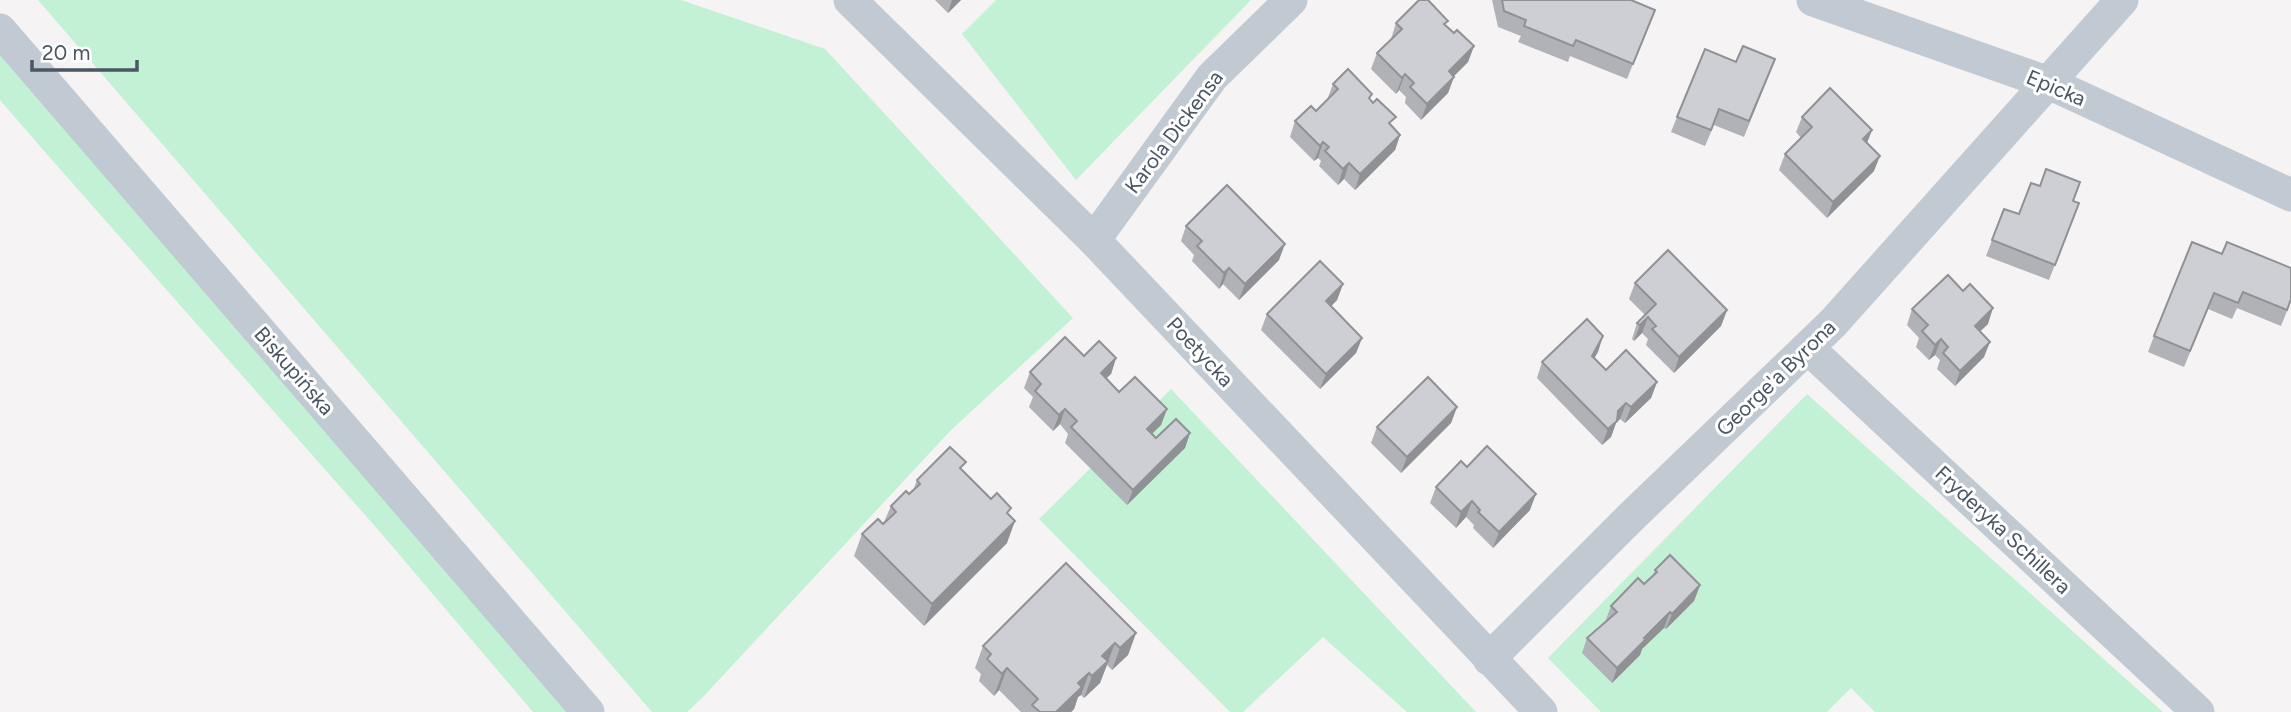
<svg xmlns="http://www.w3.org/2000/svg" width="2291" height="712" font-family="Figtree,sans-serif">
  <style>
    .green { fill: #c3f1d5 }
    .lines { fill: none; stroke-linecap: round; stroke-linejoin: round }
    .minor { stroke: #c1cad2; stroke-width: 33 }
    .wall { fill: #b0b2b7 }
    .shaded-wall { fill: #909195 }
    .building { fill: #cdcfd5; stroke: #909195; stroke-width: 2 }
    .labels { text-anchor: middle; stroke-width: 6; stroke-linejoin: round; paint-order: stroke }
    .street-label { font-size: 21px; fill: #4a5661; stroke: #fff }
  </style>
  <rect width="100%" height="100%" fill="#f5f3f3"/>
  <g class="green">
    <polygon points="38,0 681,0 825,49 1073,318 951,430 702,698 687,712 652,712"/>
    <polygon points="996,0 1251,0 1076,180 962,34"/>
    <polygon points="0,53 572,712 533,712 381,533 45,152 0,100"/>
    <polygon points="1171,389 1476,712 1407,712 1323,637 1243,712 1230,712 1039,519"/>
    <polygon points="1807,394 2163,712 1875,712 1851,688 1827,712 1601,712 1548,658"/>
  </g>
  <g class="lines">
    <g class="minor">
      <polyline points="850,0 1094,240 1541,712"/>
      <polyline points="1813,0 2049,83 2291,195"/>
      <polyline points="0,30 588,712"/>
      <polyline points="1094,240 1212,77 1291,0"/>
      <polyline points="1808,348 2198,712"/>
      <polyline points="1489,659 1629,519 1833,323 2122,0"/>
    </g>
  </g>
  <g class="wall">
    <polygon points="935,0 961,0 948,13"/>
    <polygon points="1492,0 1631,0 1655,10 1627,79 1570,56 1568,62 1518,42 1521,36 1498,27"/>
    <polygon points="1396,23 1446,26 1454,33 1474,46 1468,62 1454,76 1448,93 1421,120 1405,103 1406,97 1399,90 1396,94 1371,69 1377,53 1391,39"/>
    <polygon points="1769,75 1744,137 1714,125 1705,146 1671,132 1677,117"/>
    <polygon points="1333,84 1370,99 1392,127 1400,135 1395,150 1355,190 1344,179 1338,185 1319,166 1321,161 1318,158 1314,161 1290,137 1295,121 1316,111 1327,100"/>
    <polygon points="1802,117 1872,130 1867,143 1874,171 1827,218 1779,170 1785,154 1801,138 1796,132"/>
    <polygon points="2073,201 2079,203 2049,280 1986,256 2004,209 2019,214"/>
    <polygon points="1186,226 1279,260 1239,300 1223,284 1219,289 1192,261 1194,255 1181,241"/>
    <polygon points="2222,254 2291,301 2281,326 2237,308 2232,319 2208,309 2184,367 2148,352 2154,336"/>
    <polygon points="1635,283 1727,310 1721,326 1674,373 1646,345 1648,339 1642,333 1634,341 1632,339 1637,323 1645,315 1629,299"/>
    <polygon points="1343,284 1337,300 1331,306 1362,338 1356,353 1320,389 1261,330 1267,314"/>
    <polygon points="1912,309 1988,324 1980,331 1984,357 1955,386 1937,369 1940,360 1935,355 1929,360 1916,347 1919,338 1907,325"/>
    <polygon points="1598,352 1594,358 1606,370 1657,382 1651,398 1625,423 1620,419 1616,423 1611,437 1602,445 1537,378 1542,362"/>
    <polygon points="1084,356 1116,358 1111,374 1106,378 1119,392 1167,409 1161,425 1152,434 1156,438 1190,433 1185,448 1127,505 1065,443 1068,434 1060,424 1053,431 1029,407 1033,397 1024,388 1030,372"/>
    <polygon points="1457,407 1451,423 1401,473 1371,443 1377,427"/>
    <polygon points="1467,467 1530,510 1493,548 1473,528 1474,525 1466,517 1456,528 1430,503 1436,487"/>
    <polygon points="963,471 1009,515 1007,543 924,626 854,556 862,534 883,524 891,506 913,491 917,480"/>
    <polygon points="1655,570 1700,585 1694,601 1666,629 1664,628 1642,649 1640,655 1612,683 1582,653 1587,638 1605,622 1611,606 1644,584 1653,576"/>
    <polygon points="1136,633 1128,655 1112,670 1107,665 1100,683 1084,698 1081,695 1078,697 1074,709 1071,712 1021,712 999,690 994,696 979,681 981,674 975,668 983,646"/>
  </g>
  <g class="shaded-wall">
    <polygon points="952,0 961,0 948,13"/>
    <polygon points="1474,46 1468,62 1443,87 1449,71"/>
    <polygon points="1405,74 1399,90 1396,94 1402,78"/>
    <polygon points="1454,77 1448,93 1421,120 1427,104"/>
    <polygon points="1872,130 1866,145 1863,139"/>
    <polygon points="1400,135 1395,150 1355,190 1360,174"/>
    <polygon points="1323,142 1318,158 1314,161 1320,146"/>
    <polygon points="1880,156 1874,171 1827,218 1833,202"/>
    <polygon points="1349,163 1344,179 1338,185 1343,169"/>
    <polygon points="1285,244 1279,260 1239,300 1245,284"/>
    <polygon points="1229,268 1223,284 1219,289 1224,273"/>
    <polygon points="1343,284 1337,300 1321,317 1326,301"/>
    <polygon points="1993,308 1988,324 1969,342 1975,326"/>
    <polygon points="1727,310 1721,326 1674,373 1679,357"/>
    <polygon points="1648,317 1642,333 1634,341 1640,325"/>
    <polygon points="1603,336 1598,352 1586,371 1592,356"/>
    <polygon points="1362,338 1356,353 1320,389 1326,374"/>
    <polygon points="1941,339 1935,355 1929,360 1935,345"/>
    <polygon points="1990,342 1984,357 1955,386 1960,371"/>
    <polygon points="1116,358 1111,374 1095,389 1101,373"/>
    <polygon points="1657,382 1651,398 1625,423 1631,407"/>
    <polygon points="1626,403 1620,419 1616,423 1611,437 1602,445 1608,429 1618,411"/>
    <polygon points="1457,407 1451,423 1401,473 1407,457"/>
    <polygon points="1065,409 1060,424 1053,431 1059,415"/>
    <polygon points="1167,409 1161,425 1141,444 1147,429"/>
    <polygon points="1190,433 1185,448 1127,505 1133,490"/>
    <polygon points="1536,494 1530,510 1493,548 1499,532"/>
    <polygon points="1472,501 1466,517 1456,528 1461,512"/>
    <polygon points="1015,521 1007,543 924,626 932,604"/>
    <polygon points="1700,585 1694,601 1666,629 1672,614"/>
    <polygon points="1670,612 1664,628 1642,649 1640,655 1612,683 1617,668"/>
    <polygon points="1136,633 1128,655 1112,670 1120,648"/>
    <polygon points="1115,643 1100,683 1084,698 1092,676 1102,656"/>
    <polygon points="1007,668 999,690 994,696 1002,674"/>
    <polygon points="1089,673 1081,695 1078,697 1074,709 1071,712 1056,712 1078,683"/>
  </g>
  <g class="building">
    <polygon points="1419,0 1428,0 1448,21 1444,24 1454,33 1457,30 1474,46 1449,71 1454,77 1427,104 1410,87 1414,83 1405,74 1402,78 1377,53 1402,29 1396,23"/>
    <polygon points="1502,0 1631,0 1655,10 1633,64 1576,40 1573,46 1524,26 1526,20 1504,11"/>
    <polygon points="1743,46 1775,59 1749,121 1719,109 1711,130 1677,117 1705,49 1736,62"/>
    <polygon points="1348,69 1372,94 1369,98 1373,103 1377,99 1396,117 1389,123 1400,135 1360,174 1349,163 1343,169 1325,151 1329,147 1323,142 1320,146 1295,121 1311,106 1316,111 1338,89 1333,84"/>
    <polygon points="1830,88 1872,130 1863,139 1880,156 1833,202 1785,154 1812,127 1802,117"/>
    <polygon points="2046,169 2080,182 2073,201 2079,203 2055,265 1992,240 2004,209 2019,214 2031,183 2040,186"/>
    <polygon points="1227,185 1285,244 1245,284 1229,268 1224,273 1197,246 1202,241 1186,226"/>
    <polygon points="2192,242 2222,254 2227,242 2291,268 2291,299 2287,310 2243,292 2238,303 2214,293 2190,351 2154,336"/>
    <polygon points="1668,250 1727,310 1679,357 1652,329 1656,326 1648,317 1640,325 1637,323 1656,304 1635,283"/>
    <polygon points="1320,261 1343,284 1326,301 1362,338 1326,374 1267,314"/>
    <polygon points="1948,275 1963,291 1970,284 1993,308 1975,326 1990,342 1960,371 1943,353 1948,347 1941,339 1935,345 1922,331 1928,325 1912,309"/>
    <polygon points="1587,319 1603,336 1592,356 1606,370 1626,350 1657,382 1631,407 1626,403 1618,411 1617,421 1608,429 1542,362"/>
    <polygon points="1065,337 1084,356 1099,341 1116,358 1101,373 1119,392 1135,377 1167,409 1147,429 1156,438 1176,419 1190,433 1133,490 1071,427 1077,421 1065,409 1059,415 1035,391 1041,384 1030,372"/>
    <polygon points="1428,377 1457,407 1407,457 1377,427"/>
    <polygon points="1487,446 1536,494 1499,532 1478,512 1480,510 1472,501 1461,512 1436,487 1461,461 1467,467"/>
    <polygon points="950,447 966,462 960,468 991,499 997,493 1011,508 1007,513 1015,521 932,604 862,534 878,519 883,524 896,512 891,506 906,491 909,494 920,484 917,480"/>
    <polygon points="1670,555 1700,585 1672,614 1670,612 1644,638 1646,639 1617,668 1587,638 1617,612 1611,606 1638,578 1644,584 1657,572 1655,570"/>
    <polygon points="1066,563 1136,633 1120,648 1115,643 1102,656 1108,661 1092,676 1089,673 1078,683 1082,687 1056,712 1040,712 1032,705 1038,699 1007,668 1002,674 987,659 991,654 983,646"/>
  </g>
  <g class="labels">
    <g class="street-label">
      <text transform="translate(2056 88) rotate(23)" y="7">Epicka</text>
      <text transform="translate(1174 132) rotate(-53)" y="7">Karola Dickensa</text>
      <text transform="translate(1200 352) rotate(47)" y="7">Poetycka</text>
      <text transform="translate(294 371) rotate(49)" y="7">Biskupińska</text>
      <text transform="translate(1776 378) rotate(-44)" y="7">George'a Byrona</text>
      <text transform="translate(2003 530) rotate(43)" y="7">Fryderyka Schillera</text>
    </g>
  </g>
  <path d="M32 60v10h105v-10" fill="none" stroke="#4a5661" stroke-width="3.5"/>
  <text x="42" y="60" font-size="21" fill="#4a5661" stroke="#ffffff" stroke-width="5" paint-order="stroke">20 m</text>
</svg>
